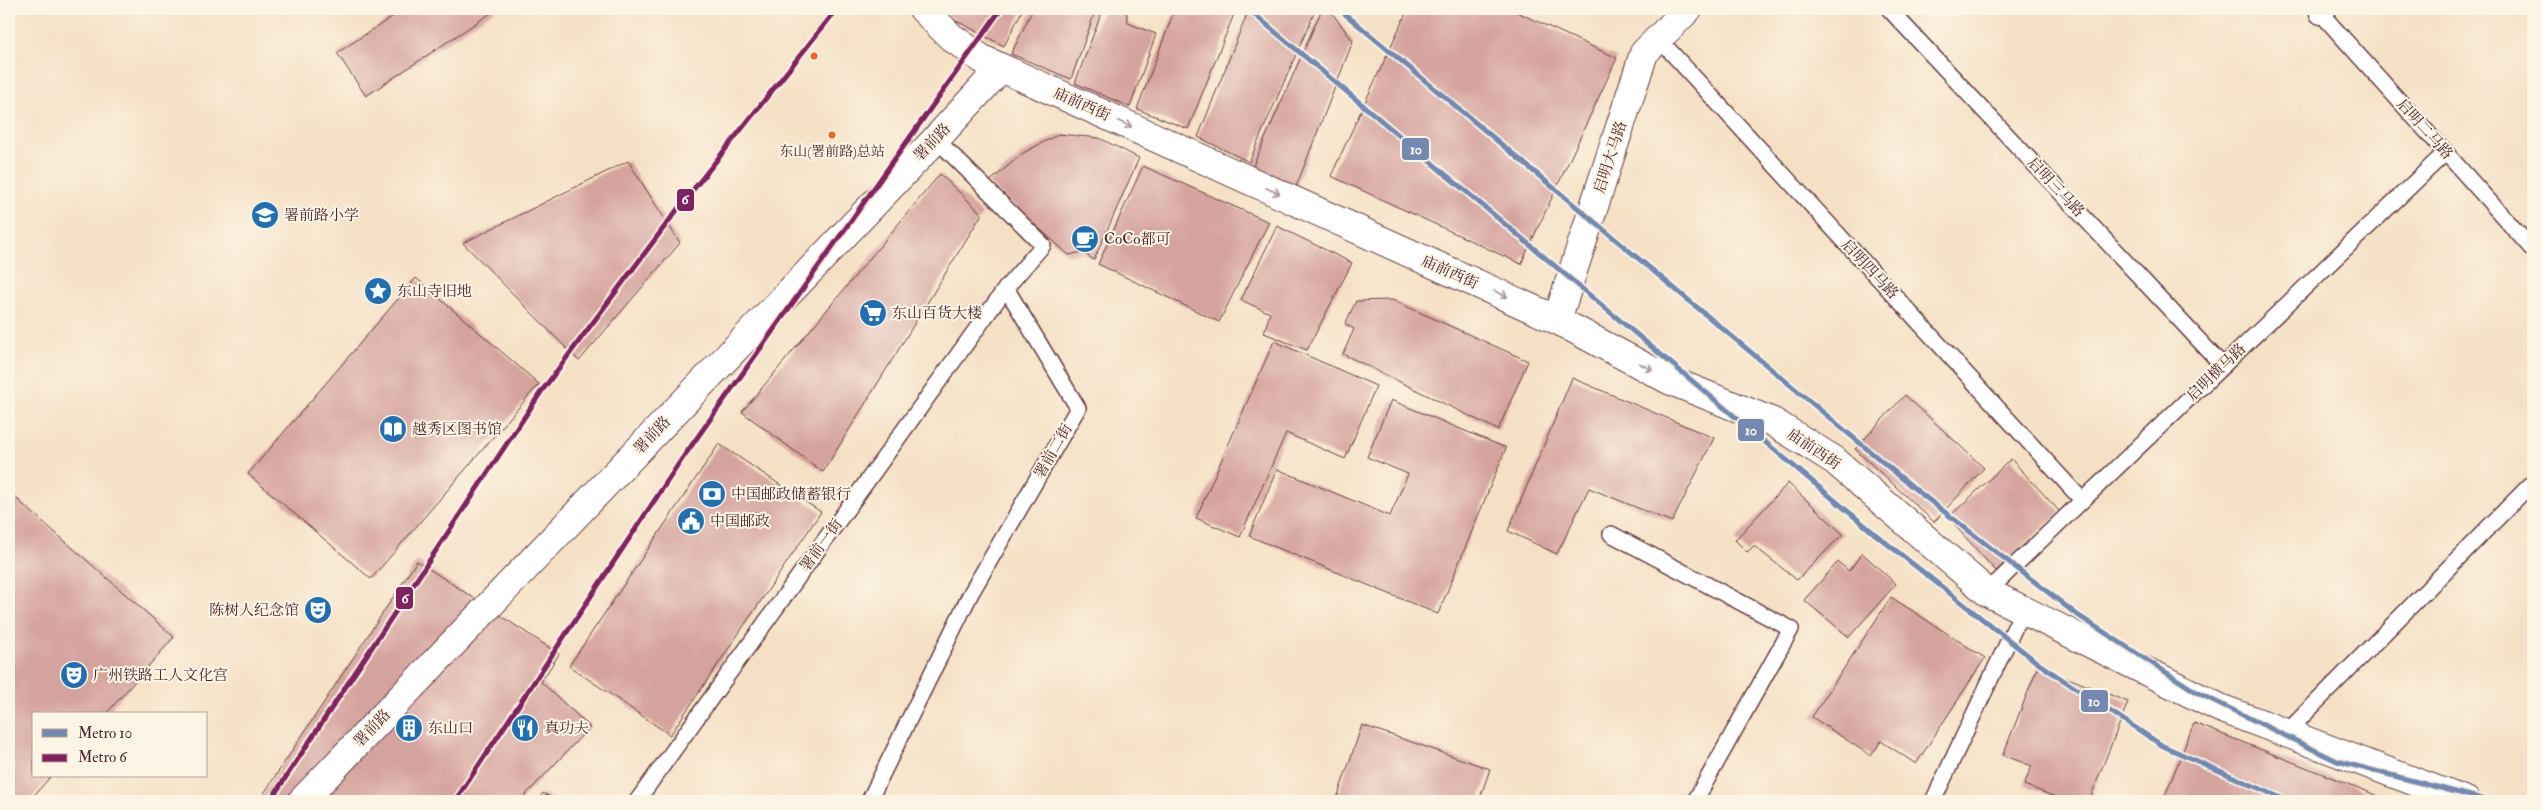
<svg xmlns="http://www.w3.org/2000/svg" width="2542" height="810" font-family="'IM FELL Double Pica','Noto Serif SC',serif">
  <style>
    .building { fill: #d5a39d }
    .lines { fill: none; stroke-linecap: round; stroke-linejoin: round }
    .service-casing { stroke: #643c42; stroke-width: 18 }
    .pedestrian-casing { stroke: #643c42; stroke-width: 25 }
    .minor-casing { stroke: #643c42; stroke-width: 30 }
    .tertiary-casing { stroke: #643c42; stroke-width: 30 }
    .service { stroke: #fff; stroke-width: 15 }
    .pedestrian { stroke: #fff; stroke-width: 22 }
    .minor { stroke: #fff; stroke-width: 28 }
    .tertiary { stroke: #fff; stroke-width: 28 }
    .metro-1-casing { stroke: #fcf5e5; stroke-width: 9 }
    .metro-2-casing { stroke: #fcf5e5; stroke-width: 9 }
    .metro-1 { stroke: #7389b2; stroke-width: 5 }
    .metro-2 { stroke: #80225f; stroke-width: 5 }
    .oneway { stroke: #ae9aa0 }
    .bus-dot { fill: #f26522; stroke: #fcf5e5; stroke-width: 2 }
    .labels { text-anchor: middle; stroke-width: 4; stroke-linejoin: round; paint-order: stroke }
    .bus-label { font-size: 14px; fill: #4a1f2b; stroke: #fcf5e5 }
    .street-label { font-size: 15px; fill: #4a1f2b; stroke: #fcf5e5 }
    .poi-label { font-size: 15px; fill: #4a1f2b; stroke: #fcf5e5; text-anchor: start }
    .line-badge { stroke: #fcf5e5; stroke-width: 2 }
    .badge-label { font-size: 14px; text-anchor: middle; font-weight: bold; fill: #fff }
  </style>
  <rect width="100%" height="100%" fill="#fcf5e5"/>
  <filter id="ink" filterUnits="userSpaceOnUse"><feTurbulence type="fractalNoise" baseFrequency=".02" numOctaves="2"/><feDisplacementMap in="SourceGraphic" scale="10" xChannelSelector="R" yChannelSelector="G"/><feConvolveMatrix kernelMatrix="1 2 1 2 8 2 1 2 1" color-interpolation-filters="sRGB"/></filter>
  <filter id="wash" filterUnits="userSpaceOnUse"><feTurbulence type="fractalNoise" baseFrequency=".0096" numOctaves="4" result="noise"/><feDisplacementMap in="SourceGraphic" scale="20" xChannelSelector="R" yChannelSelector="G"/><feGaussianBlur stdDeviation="1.12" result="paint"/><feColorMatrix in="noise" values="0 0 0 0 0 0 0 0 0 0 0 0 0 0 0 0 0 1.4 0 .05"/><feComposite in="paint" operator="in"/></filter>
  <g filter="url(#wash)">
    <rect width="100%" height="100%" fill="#f5e0c5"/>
    <g id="blocks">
      <g class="building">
        <polygon points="404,9 497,9 366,96 337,53"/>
        <polygon points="939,9 1023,9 1004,46 949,17"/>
        <polygon points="1033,9 1096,9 1071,79 1011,54"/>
        <polygon points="1103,9 1119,9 1126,11 1128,23 1156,34 1130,107 1075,83"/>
        <polygon points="1175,9 1236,9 1188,129 1137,109"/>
        <polygon points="1249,9 1316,9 1249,162 1198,137"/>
        <polygon points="1322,9 1329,9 1353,41 1296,187 1253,166"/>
        <polygon points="1408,9 1510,9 1617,58 1521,264 1331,176"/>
        <polygon points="1059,134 1099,138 1139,158 1094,260 1082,252 1069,255 988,183 1023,153"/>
        <polygon points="628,161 680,243 579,361 463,243"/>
        <polygon points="1143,166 1269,222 1219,322 1098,264"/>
        <polygon points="940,174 982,214 823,472 742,412"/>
        <polygon points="1277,226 1352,263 1307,350 1264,333 1270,313 1241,300"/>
        <polygon points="416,278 539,384 371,579 248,474"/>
        <polygon points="1392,300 1528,361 1498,430 1343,354 1354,329 1345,324 1356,301"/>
        <polygon points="1274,341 1376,386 1345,459 1286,433 1240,537 1196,518"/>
        <polygon points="1572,378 1714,438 1672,522 1589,488 1557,554 1508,531"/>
        <polygon points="1905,395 1984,468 1934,522 1855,449"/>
        <polygon points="1391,400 1506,448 1438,614 1249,536 1277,469 1390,516 1408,474 1367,457"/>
        <polygon points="719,444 821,512 670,735 569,666"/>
        <polygon points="2011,459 2060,512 1996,571 1948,518"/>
        <polygon points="1788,483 1843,534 1797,580 1754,546 1747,552 1735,540"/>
        <polygon points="9,492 174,637 106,714 34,714 34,776 51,776 29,801 9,801"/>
        <polygon points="1862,553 1896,584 1849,637 1804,600 1838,562 1849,571"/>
        <polygon points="417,561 559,654 541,682 590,727 520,801 259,801"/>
        <polygon points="1891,597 1985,658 1916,764 1881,741 1871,756 1812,717"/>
        <polygon points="2038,666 2128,702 2089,801 2066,801 2024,785 2032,766 2003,755"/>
        <polygon points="2194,723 2391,801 2163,801"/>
        <polygon points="1362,725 1490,769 1479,801 1336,801"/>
        <polygon points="543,793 557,801 538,801"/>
      </g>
    </g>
  </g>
  <g filter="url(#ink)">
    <use href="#blocks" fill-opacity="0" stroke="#643c42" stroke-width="1"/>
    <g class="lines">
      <g class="service-casing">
        <g id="service">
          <polyline points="1889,9 2223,366"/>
          <polyline points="2317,9 2533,250"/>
          <polyline points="1658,38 2082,500"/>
          <polyline points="1611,534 1791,629 1695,801"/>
          <polyline points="1987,592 2446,152"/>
          <polyline points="2286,733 2533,482"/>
          <polyline points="637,801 1006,288"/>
          <polyline points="869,801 971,593 1078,408 1006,288 1043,245 936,139"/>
          <polyline points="1933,801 2023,610"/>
        </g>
      </g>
      <g class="pedestrian-casing">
        <polyline id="pedestrian" points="2321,13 2325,9"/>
      </g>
      <g class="minor-casing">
        <g id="minor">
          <polyline points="923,9 951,37 982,59 1557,320 1669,380 1773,422 1834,460 1987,592 2220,708 2466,801"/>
          <polyline points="1557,320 1644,53 1688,9"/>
        </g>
      </g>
      <g class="tertiary-casing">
        <polyline id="tertiary" points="302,801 936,139 1001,68"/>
      </g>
      <use href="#service" class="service"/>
      <use href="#pedestrian" class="pedestrian"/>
      <use href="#minor" class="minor"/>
      <use href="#tertiary" class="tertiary"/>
      <g class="metro-1-casing">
        <g id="metro-1">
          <polyline points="1248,9 1875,534 2039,664 2163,746 2288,801"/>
          <polyline points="1339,9 1915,489 2076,614 2198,693 2337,761 2490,801"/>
        </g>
      </g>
      <g class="metro-2-casing">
        <g id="metro-2">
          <polyline points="270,801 541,392 677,210 837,9"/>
          <polyline points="455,801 682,459 1001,9"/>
        </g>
      </g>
      <use href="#metro-1" class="metro-1"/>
      <use href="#metro-2" class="metro-2"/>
    </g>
    <defs><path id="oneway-shaft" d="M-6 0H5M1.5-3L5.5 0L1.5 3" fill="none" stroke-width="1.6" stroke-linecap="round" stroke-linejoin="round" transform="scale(1.25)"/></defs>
    <g class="oneway">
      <use href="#oneway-shaft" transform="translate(1125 124) rotate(24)"/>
      <use href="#oneway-shaft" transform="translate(1273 191) rotate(24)"/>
      <use href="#oneway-shaft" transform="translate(1501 294) rotate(24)"/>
      <use href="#oneway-shaft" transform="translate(1646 367) rotate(28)"/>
    </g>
  </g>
  <defs>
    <g id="school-disc" transform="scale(1.4375)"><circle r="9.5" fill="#1f6fb2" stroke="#fcf5e5"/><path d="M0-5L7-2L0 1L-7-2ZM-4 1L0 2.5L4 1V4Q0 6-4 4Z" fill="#fff"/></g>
    <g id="cafe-disc" transform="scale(1.4375)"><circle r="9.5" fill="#1f6fb2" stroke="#fcf5e5"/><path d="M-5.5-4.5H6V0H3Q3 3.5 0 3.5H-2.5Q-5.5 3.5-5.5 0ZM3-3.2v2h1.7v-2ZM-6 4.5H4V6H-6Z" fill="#fff"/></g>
    <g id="sight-disc" transform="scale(1.4375)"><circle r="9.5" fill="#1f6fb2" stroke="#fcf5e5"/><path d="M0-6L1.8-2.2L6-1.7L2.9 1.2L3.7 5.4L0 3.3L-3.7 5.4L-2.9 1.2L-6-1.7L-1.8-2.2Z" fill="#fff"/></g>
    <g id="supermarket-disc" transform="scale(1.4375)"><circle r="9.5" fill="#1f6fb2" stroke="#fcf5e5"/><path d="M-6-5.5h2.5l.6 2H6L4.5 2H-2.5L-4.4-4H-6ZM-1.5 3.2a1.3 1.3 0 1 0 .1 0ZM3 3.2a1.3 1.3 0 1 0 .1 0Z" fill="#fff"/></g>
    <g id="library-disc" transform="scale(1.4375)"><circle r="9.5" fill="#1f6fb2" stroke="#fcf5e5"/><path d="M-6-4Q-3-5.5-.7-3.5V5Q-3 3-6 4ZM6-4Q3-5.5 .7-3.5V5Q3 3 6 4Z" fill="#fff"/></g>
    <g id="bank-disc" transform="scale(1.4375)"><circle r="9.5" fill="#1f6fb2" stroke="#fcf5e5"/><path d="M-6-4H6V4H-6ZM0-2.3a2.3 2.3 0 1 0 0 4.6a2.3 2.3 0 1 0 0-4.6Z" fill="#fff"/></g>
    <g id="civic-disc" transform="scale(1.4375)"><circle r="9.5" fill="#1f6fb2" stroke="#fcf5e5"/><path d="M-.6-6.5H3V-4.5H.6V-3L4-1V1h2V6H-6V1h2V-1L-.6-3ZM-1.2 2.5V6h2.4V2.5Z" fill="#fff"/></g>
    <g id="theatre-disc" transform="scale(1.4375)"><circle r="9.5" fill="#1f6fb2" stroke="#fcf5e5"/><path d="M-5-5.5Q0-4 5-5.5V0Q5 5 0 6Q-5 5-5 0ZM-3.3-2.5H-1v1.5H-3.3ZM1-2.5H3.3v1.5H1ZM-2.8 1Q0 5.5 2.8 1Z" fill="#fff"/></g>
    <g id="building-disc" transform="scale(1.4375)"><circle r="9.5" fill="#1f6fb2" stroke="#fcf5e5"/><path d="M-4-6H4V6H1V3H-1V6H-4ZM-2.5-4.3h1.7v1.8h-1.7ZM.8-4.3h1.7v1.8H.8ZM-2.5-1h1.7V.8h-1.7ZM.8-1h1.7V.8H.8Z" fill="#fff"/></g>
    <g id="restaurant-disc" transform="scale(1.4375)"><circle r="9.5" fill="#1f6fb2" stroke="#fcf5e5"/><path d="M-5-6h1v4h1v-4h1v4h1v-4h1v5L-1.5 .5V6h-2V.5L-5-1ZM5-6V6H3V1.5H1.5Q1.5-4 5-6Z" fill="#fff"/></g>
  </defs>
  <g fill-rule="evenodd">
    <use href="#school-disc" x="265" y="215"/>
    <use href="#cafe-disc" x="1085" y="239"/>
    <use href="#sight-disc" x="378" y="291"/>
    <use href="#supermarket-disc" x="873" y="313"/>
    <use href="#library-disc" x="393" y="429"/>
    <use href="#bank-disc" x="712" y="494"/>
    <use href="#civic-disc" x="691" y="521"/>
    <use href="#theatre-disc" x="318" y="610"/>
    <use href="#theatre-disc" x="74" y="675"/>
    <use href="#building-disc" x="409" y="728"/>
    <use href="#restaurant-disc" x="525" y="728"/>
  </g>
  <g class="bus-dot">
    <circle cx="814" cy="56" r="4.5"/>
    <circle cx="832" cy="135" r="4.5"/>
  </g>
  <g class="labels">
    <g class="bus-label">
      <text x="832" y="156">东山(署前路)总站</text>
    </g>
    <g class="street-label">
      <text transform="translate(1082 104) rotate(24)" y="5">庙前西街</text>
      <text transform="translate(2425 129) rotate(48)" y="5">启明二马路</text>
      <text transform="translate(932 142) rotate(-46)" y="5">署前路</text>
      <text transform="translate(1610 157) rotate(-72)" y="5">启明大马路</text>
      <text transform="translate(2056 187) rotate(47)" y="5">启明三马路</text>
      <text transform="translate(1870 269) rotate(47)" y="5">启明四马路</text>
      <text transform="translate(1450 272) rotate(24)" y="5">庙前西街</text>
      <text transform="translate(2216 372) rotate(-44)" y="5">启明横马路</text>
      <text transform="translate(652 435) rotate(-46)" y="5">署前路</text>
      <text transform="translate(1814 449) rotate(34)" y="5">庙前西街</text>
      <text transform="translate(1053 451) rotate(-60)" y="5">署前二街</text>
      <text transform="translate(821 545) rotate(-54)" y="5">署前一街</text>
      <text transform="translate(372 728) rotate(-46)" y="5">署前路</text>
    </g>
    <g class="poi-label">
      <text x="284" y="220">署前路小学</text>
      <text x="1104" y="244">CoCo都可</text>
      <text x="397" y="296">东山寺旧地</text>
      <text x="892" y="318">东山百货大楼</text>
      <text x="412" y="434">越秀区图书馆</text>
      <text x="731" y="499">中国邮政储蓄银行</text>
      <text x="710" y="526">中国邮政</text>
      <text x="299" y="615" text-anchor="end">陈树人纪念馆</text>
      <text x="93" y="680">广州铁路工人文化宫</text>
      <text x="428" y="733">东山口</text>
      <text x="544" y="733">真功夫</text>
    </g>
  </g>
  <g class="line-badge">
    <rect x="1401" y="137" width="29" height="24" rx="5" fill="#7389b2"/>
    <rect x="676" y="188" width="19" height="24" rx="5" fill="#80225f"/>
    <rect x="1737" y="418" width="28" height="24" rx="5" fill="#7389b2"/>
    <rect x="395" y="586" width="19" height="24" rx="5" fill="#80225f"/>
    <rect x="2080" y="689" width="29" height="24" rx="5" fill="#7389b2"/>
  </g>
  <g class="badge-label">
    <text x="1416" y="154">10</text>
    <text x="685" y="204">6</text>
    <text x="1751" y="435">10</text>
    <text x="405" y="603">6</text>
    <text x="2094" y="706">10</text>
  </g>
  <rect width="2542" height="810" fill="none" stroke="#fcf5e5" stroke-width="30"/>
  <rect x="32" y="712" width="175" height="65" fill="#fcf5e5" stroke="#b59f9b"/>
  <rect x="42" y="729" width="25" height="8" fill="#7389b2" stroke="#b59f9b"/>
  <text x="78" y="738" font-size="15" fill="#4a1f2b">Metro 10</text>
  <rect x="42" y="754" width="25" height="8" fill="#80225f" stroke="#b59f9b"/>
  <text x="78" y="762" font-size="15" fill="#4a1f2b">Metro 6</text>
</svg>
